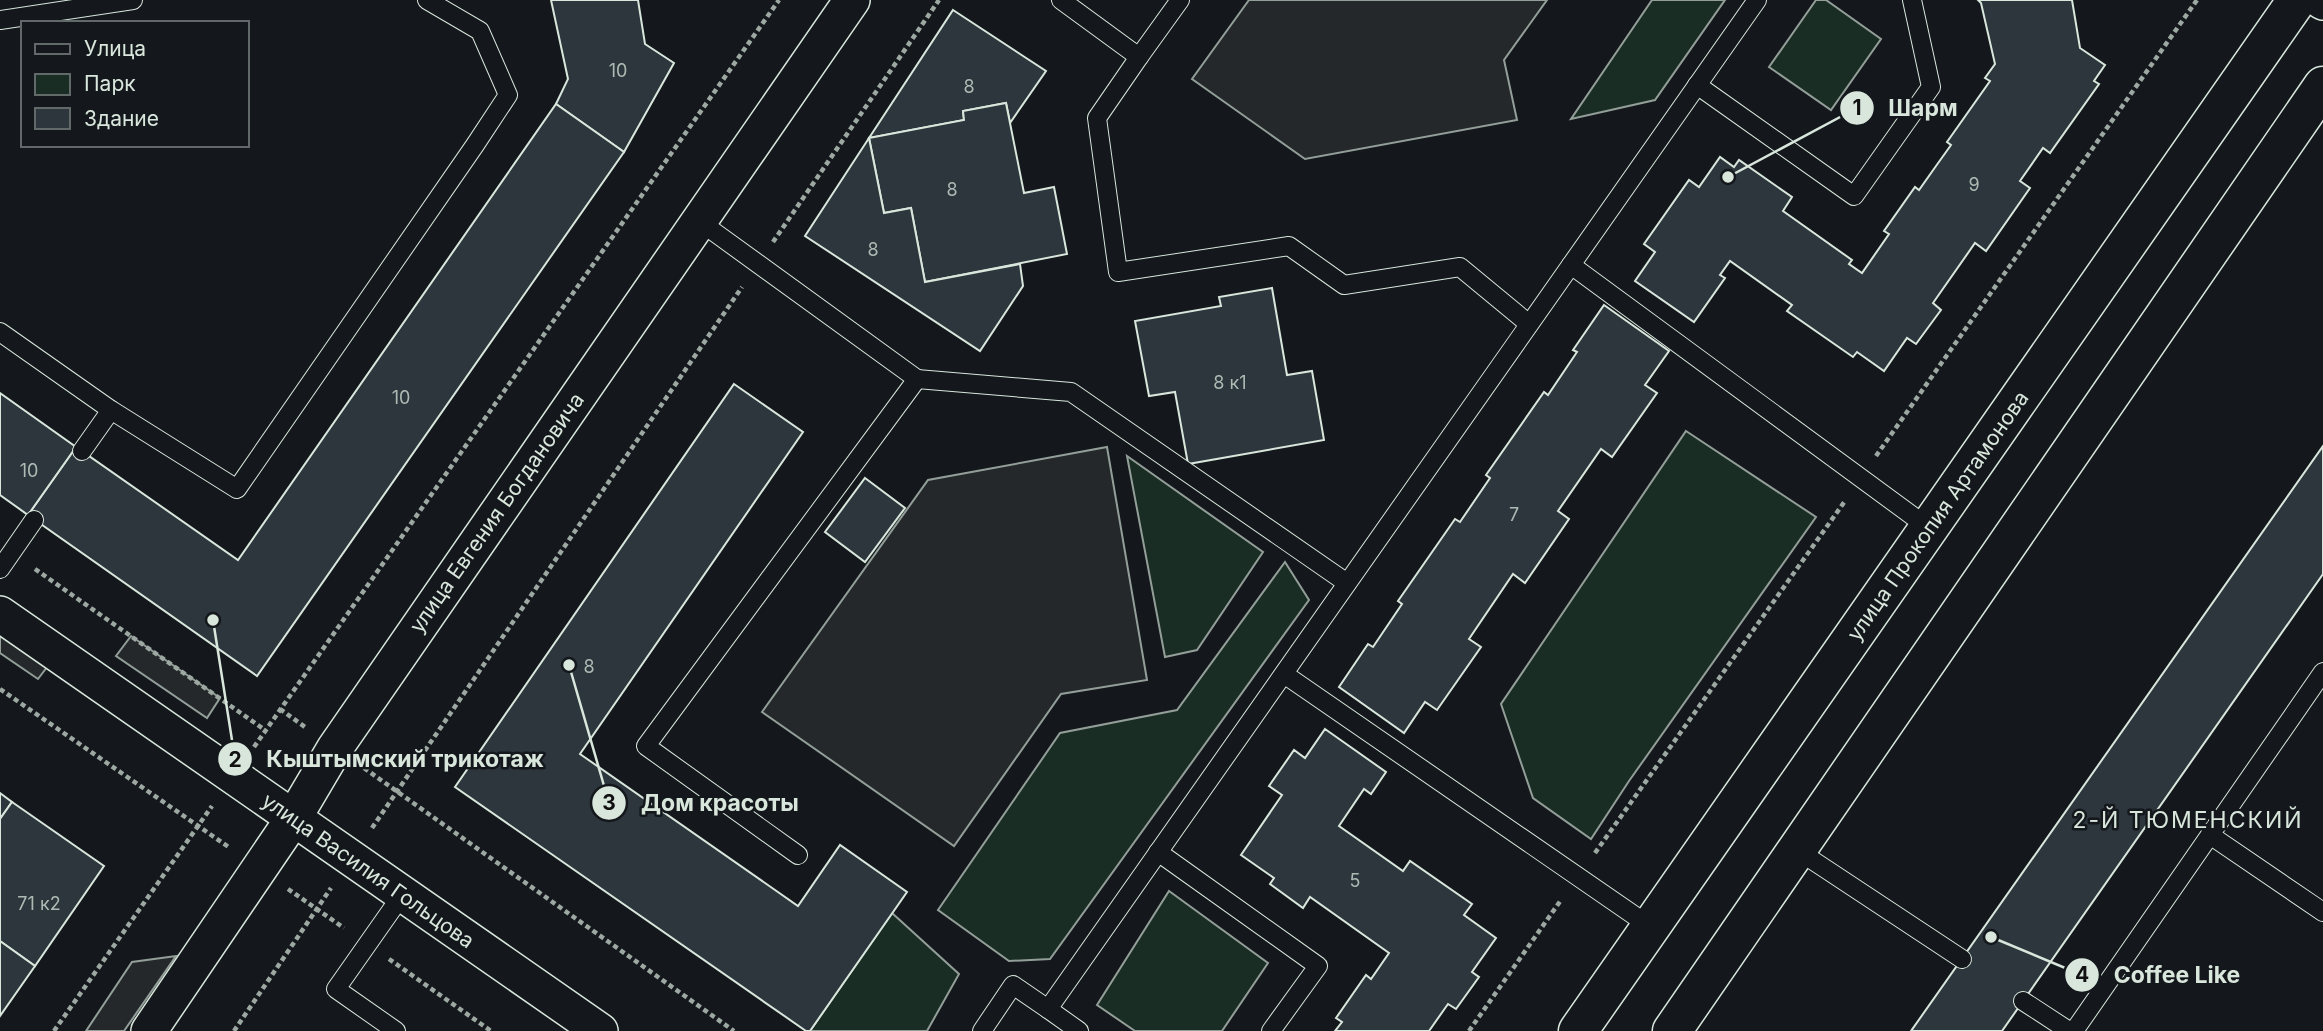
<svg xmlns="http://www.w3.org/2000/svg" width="2323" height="1031" font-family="Inter,sans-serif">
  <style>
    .green { fill: #1a2d24; stroke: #939e99; stroke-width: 2 }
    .parking { fill: #24282b; stroke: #939e99; stroke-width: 2 }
    .building { fill: #2c363c; stroke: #d8e6dc; stroke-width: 2 }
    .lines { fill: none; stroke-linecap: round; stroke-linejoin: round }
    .lane-casing { stroke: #d8e6dc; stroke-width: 20 }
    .street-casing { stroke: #d8e6dc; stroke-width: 38 }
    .secondary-casing { stroke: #d8e6dc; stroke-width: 41 }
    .path { stroke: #9da8a2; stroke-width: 4.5; stroke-dasharray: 5 3.5; stroke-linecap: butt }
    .lane { stroke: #14181c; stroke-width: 18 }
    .street { stroke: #14181c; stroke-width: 35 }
    .secondary { stroke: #14181c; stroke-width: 38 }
    .labels { text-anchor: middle; stroke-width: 5; stroke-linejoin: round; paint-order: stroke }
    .number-label { font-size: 18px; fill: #adbab4 }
    .street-label { font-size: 21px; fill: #d8e6dc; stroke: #14181c }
    .neighbourhood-label { font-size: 23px; letter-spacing: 2px; fill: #d8e6dc; stroke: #14181c }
    .leader { fill: none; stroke: #d8e6dc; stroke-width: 2.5 }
    .callout-dot { fill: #d8e6dc; stroke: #14181c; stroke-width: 2.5 }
    .mark-label { font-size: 21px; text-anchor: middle; font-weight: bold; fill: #111 }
    .callout-label { font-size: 23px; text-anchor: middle; font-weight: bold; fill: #d8e6dc; stroke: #14181c; stroke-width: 5; stroke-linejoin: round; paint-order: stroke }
  </style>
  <rect width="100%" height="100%" fill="#14181c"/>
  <g class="green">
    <polygon points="1652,0 1725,0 1655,100 1571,119"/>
    <polygon points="1816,0 1826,0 1881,39 1831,110 1769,67"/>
    <polygon points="1686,431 1816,517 1629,781 1591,839 1533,798 1501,704"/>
    <polygon points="1127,456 1263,552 1197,650 1165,657"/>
    <polygon points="1285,562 1309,600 1050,959 1009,961 938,910 1060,733 1177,710"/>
    <polygon points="1169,891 1268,963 1222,1031 1135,1031 1097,1005"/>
    <polygon points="892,913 959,974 927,1031 810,1031"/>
  </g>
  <g class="parking">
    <polygon points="1249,0 1547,0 1504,60 1517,120 1305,159 1192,79"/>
    <polygon points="1107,447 1147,680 1061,694 954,846 762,712 928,480"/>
    <polygon points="0,615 57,654 38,679 0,653"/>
    <polygon points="131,636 220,698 207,718 116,656"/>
    <polygon points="176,956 124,1031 86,1031 132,962"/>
  </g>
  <g class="building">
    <polygon points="551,0 638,0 645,44 674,63 624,152 556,104 568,79"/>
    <polygon points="1978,0 2072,0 2080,48 2105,65 2094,81 2099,84 2050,153 2043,148 2020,181 2030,188 1986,251 1975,243 1933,303 1941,310 1916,344 1907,338 1884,371 1857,352 1853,357 1787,311 1792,305 1730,261 1720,275 1725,278 1694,322 1635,281 1655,252 1644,244 1689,180 1699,187 1720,157 1734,167 1739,160 1792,197 1783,211 1852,260 1849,264 1862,273 1889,234 1884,231 1915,187 1919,190 1936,166 1951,145 1947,142 1990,81 1985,78 1995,64 1981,3"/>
    <polygon points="953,10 1046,71 1010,123 1006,103 963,111 964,120 869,138"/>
    <polygon points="1006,103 1024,193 1054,187 1067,254 925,282 911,208 884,213 869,138 964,120 963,111"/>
    <polygon points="556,104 624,152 257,676 28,515 76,447 238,560"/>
    <polygon points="869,138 884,213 911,208 925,282 1020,264 1023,286 980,351 805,236"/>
    <polygon points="1272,288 1287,375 1312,371 1324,440 1188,464 1175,392 1149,396 1135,321 1221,306 1219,297"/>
    <polygon points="1604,305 1669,351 1645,385 1657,393 1612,457 1601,449 1558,511 1569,519 1525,583 1513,574 1469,639 1481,647 1437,710 1425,702 1404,733 1339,687 1368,644 1373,647 1402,604 1398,601 1455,519 1460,522 1490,478 1486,475 1544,392 1548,395 1577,352 1573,350"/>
    <polygon points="734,384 803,432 580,754 798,906 840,845 907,892 810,1031 806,1031 455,787"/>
    <polygon points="0,393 76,447 28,515 0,495"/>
    <polygon points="2323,446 2323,574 2002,1031 1911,1031"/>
    <polygon points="865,478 905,508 865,562 825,532"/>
    <polygon points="1325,729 1386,772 1371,794 1364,789 1339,826 1403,871 1410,861 1472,904 1464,915 1496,938 1472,972 1479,977 1456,1009 1448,1004 1429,1031 1335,1031 1342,1022 1336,1018 1366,975 1371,979 1389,953 1310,897 1303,908 1270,884 1274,878 1241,855 1282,795 1269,786 1294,750 1305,758"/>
    <polygon points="0,793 12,802 0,819"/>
    <polygon points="12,802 104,866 35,966 0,941 0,819"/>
    <polygon points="0,941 35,966 0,1016"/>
  </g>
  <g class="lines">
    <g class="lane-casing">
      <g id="lane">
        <polyline points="1061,0 1139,57 1097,118 1118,272 1289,246 1344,285 1460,267 1529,324"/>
        <polyline points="1757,0 1571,265 1929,528"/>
        <polyline points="0,20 133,0"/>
        <polyline points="1139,57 1180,0"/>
        <polyline points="1697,85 1854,196 1931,87 1912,0"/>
        <polyline points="699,221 917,379 646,746 798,855"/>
        <polyline points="0,332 111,410 237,489 475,145 508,95 480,31 427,0"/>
        <polyline points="917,379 1071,392 1347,583"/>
        <polyline points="82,451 111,410"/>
        <polyline points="0,569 34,520"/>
        <polyline points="1284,674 1651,927"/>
        <polyline points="2210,835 2323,912"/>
        <polyline points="1797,850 1962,959"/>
        <polyline points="1158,852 1318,966 1271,1031"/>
        <polyline points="2023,1001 2069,1031"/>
        <polyline points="1048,1009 1079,1031"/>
        <polyline points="396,1031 336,989 402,895"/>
        <polyline points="982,1031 1013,985 1048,1009 1571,265"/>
        <polyline points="2074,1031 2323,672"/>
      </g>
    </g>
    <g class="street-casing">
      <g id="street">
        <polyline points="2320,0 2323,2"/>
        <polyline points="0,614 600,1031"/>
        <polyline points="149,1031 293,819 335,748 852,0"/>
      </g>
    </g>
    <g class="secondary-casing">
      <g id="secondary">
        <polyline points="1578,1031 2297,0"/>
        <polyline points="1672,1031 2323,86"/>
      </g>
    </g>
    <g class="path">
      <polyline points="773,242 939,0"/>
      <polyline points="1876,456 2197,0"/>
      <polyline points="35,569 265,730"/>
      <polyline points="0,689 230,848"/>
      <polyline points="280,709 305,727"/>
      <polyline points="254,747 779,0"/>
      <polyline points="364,768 734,1031"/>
      <polyline points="372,828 742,287"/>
      <polyline points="1595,853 1845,501"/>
      <polyline points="288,889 344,928"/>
      <polyline points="389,959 491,1031"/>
      <polyline points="54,1031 212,806"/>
      <polyline points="234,1031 331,888"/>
      <polyline points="1469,1031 1561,900"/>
    </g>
    <use href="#lane" class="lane"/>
    <use href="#street" class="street"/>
    <use href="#secondary" class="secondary"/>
  </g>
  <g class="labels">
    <g class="number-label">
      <text x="618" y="77">10</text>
      <text x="969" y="93">8</text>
      <text x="1974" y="191">9</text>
      <text x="952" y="196">8</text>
      <text x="873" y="256">8</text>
      <text x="1230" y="389">8 к1</text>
      <text x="401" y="404">10</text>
      <text x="29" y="477">10</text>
      <text x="1514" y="521">7</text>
      <text x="589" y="673">8</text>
      <text x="1355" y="887">5</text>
      <text x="39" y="910">71 к2</text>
    </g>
    <g class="street-label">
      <text transform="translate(497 513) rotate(-55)" y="7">улица Евгения Богдановича</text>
      <text transform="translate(1938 516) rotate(-55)" y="7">улица Прокопия Артамонова</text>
      <text transform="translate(368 871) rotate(35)" y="7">улица Василия Гольцова</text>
    </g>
    <g class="neighbourhood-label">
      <text x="2188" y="828">2-Й ТЮМЕНСКИЙ</text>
    </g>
  </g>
  <path class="leader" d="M1728 177L1857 108M213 620L235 759M569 665L609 803M1991 937L2082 975"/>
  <g class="callout-dot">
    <circle cx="1728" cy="177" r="7"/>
    <circle cx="213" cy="620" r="7"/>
    <circle cx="569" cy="665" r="7"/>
    <circle cx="1991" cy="937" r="7"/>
    <circle cx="1857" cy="108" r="18"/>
    <circle cx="235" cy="759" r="18"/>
    <circle cx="609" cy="803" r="18"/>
    <circle cx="2082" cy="975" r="18"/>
  </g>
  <g class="mark-label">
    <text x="1857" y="115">1</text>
    <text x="235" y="767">2</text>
    <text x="609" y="810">3</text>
    <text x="2082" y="982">4</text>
  </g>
  <g class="callout-label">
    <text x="1923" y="116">Шарм</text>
    <text x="405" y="767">Кыштымский трикотаж</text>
    <text x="720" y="811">Дом красоты</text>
    <text x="2177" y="983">Coffee Like</text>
  </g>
  <rect x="21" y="21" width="228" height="126" fill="#14181c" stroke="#626a69" stroke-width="2"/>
  <rect x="35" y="44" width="35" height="10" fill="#14181c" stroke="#626a69" stroke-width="2"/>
  <text x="84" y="56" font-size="21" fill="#d8e6dc">Улица</text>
  <rect x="35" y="74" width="35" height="21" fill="#1a2d24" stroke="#626a69" stroke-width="2"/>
  <text x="84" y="91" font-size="21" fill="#d8e6dc">Парк</text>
  <rect x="35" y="108" width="35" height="21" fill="#2c363c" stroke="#626a69" stroke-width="2"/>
  <text x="84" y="126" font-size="21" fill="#d8e6dc">Здание</text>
</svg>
